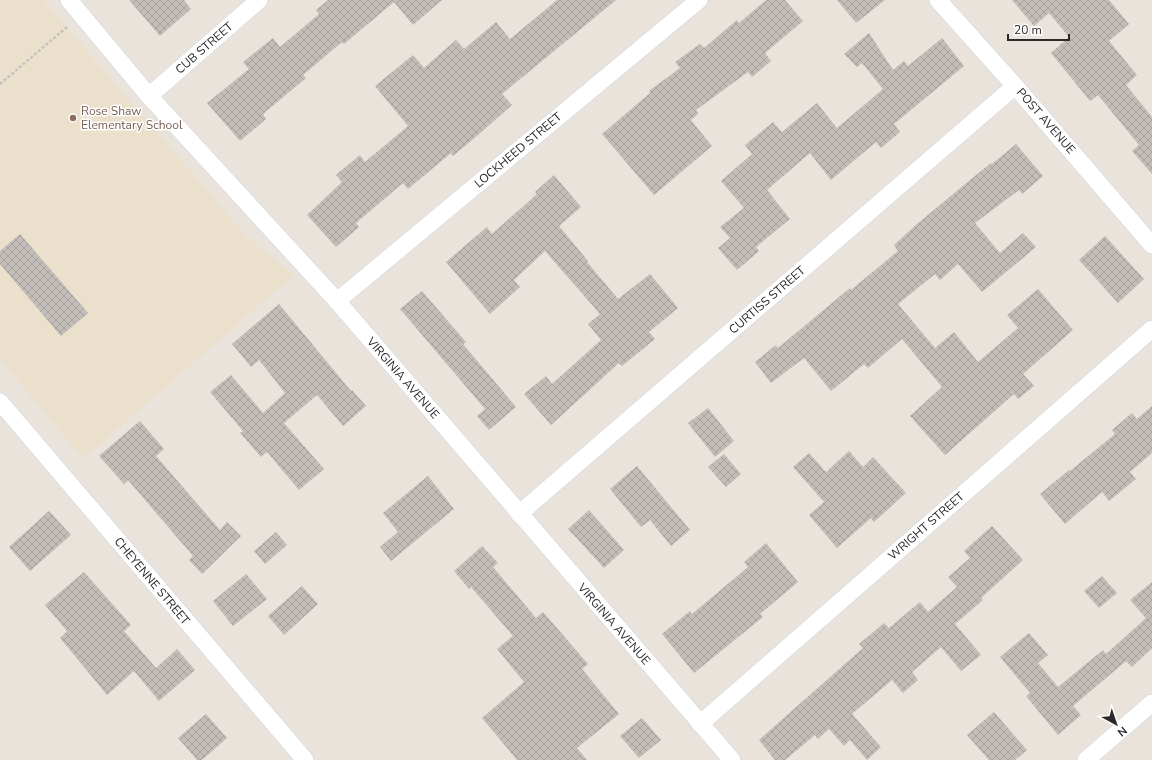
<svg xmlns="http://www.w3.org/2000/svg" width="1152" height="760" font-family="'Nunito Sans',sans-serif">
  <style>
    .education { fill: #ebe0cc }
    .building { fill: url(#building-cross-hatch) }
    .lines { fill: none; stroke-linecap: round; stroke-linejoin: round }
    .minor-casing { stroke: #d1d4e0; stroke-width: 18 }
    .path { stroke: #c3c3c3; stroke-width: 2.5; stroke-dasharray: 3 2; stroke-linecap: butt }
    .minor { stroke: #fff; stroke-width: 17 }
    .education-dot { fill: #8d6e63; stroke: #fff; stroke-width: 1.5 }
    .labels { text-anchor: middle; stroke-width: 3; stroke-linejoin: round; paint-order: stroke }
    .street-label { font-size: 12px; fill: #292929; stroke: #fff }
    .education-label { font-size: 12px; fill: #785e54; stroke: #fff; text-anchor: start }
  </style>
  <defs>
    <pattern id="building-cross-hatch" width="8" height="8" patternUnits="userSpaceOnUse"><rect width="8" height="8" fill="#c2bdb8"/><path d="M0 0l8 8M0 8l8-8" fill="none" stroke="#a7a29e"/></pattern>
  </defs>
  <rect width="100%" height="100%" fill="#eae3db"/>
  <polygon class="education" points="0,0 43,0 247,237 294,275 83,459 0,359"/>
  <g class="building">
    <polygon points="129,0 184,0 191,9 160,36"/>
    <polygon points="328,0 442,0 413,25 394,2 344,44 342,42 303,75 306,78 263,114 266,119 240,141 207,103 249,69 243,62 273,38 280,47 319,14 316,10"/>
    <polygon points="557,0 616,0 502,94 512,105 478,135 453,156 451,153 408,189 403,183 356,223 359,227 336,247 307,215 342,182 336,175 360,155 365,162 408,126 375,86 413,55 424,68 456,40 464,49 496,22 510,39"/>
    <polygon points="766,0 785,0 803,21 765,53 771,61 752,77 748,72 696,110 698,114 691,120 712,146 654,195 602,134 650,93 649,91 680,68 675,62 700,44 704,48 737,20 739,23"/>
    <polygon points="837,0 885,0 856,23"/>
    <polygon points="1012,0 1109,0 1129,24 1109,41 1137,75 1126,85 1152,117 1152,174 1132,151 1139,145 1098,95 1090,101 1051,53 1069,37 1049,13 1034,26"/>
    <polygon points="869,33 893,70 904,61 908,66 942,38 964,66 894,124 900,132 881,148 876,142 831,180 810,153 767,190 790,219 756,247 759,251 737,270 718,248 730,238 720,227 744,208 721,181 752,154 745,145 773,122 782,132 817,103 837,128 883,89 862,63 857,67 844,54"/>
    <polygon points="1016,144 1043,176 1022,194 1019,190 975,223 1000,253 1023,233 1036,247 982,292 958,264 940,280 935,274 898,304 935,348 954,332 978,362 1018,328 1007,315 1038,289 1073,330 1023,374 1034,386 1018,399 1014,394 945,455 910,416 942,387 902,339 868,368 864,364 831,391 804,358 771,383 755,362 776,345 778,348 850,288 851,290 898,251 894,245 917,224 970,180 991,163 992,164"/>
    <polygon points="554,175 581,207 559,226 588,261 587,262 618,299 650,274 678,308 649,332 655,339 622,366 619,363 551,425 524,394 546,376 552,384 601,340 588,324 600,314 545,251 514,280 520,287 490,314 446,262 487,227 492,234 537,194 535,192"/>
    <polygon points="20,234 88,313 61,336 0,264 0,251"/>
    <polygon points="1105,236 1144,279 1118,303 1079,260"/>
    <polygon points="422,291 466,342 463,344 516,407 489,430 477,416 485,409 400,309"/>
    <polygon points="279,304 351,391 352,390 366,406 343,426 317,395 284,423 324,469 299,490 267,452 261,457 240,433 243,431 210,392 231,375 263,413 285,393 259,360 251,367 232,344"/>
    <polygon points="1152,406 1152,453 1130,472 1136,479 1109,501 1102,492 1065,524 1040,494 1069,470 1070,471 1115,434 1112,430 1132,413 1137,419"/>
    <polygon points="708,408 734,441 715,457 688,423"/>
    <polygon points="140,421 164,449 156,456 220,530 227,522 241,536 202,574 189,560 193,556 128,480 124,484 99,456"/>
    <polygon points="849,451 863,467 873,457 906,493 874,522 871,518 837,548 809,515 824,502 793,467 809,453 826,472"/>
    <polygon points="724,454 741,474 726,487 708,467"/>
    <polygon points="637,466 690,530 671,546 650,520 641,527 610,489"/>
    <polygon points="428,476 454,509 391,561 380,547 398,532 383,513"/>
    <polygon points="589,510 624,550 604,568 568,529"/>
    <polygon points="49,511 71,535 30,571 9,547"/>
    <polygon points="992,526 1023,560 981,598 983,600 955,624 981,655 961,671 941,647 912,672 918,680 903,693 892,680 852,714 881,747 867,760 850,740 844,746 829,729 818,739 815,735 785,760 775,760 759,740 863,648 859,644 884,623 889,628 920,602 928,612 957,587 948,577 970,558 964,551"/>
    <polygon points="276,532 287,545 265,564 254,551"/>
    <polygon points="766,543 798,582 760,614 763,617 694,673 662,634 690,611 692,614 748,567 744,562"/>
    <polygon points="482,546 498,563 493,567 536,618 543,612 588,664 582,669 619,714 577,748 587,760 517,760 482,718 524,682 497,649 513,636 471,587 469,589 454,571"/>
    <polygon points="84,572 131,625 124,631 156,668 177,649 195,670 159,701 134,671 107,695 60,638 67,631 45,605"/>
    <polygon points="246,574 267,599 233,626 213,601"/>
    <polygon points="1102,576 1117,593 1099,608 1084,591"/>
    <polygon points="1152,582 1152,648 1132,667 1126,661 1073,706 1081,715 1058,735 1026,696 1030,693 1000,657 1029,633 1048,655 1038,663 1058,687 1103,650 1106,654 1146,618 1130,600"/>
    <polygon points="302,586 318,604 284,635 268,616"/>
    <polygon points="994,712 1027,750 1015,760 989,760 967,735"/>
    <polygon points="206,714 227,738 202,760 197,760 178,738"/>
    <polygon points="642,718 661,740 639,758 620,736"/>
  </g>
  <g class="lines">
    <g class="minor-casing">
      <g id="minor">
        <polyline points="69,0 149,96 337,301 732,760"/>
        <polyline points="938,0 1015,86 1152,245"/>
        <polyline points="149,96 259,0"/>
        <polyline points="337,301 699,0"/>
        <polyline points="0,402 305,760"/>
        <polyline points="519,514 1015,86"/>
        <polyline points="700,724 1152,329"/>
        <polyline points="1086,760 1152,703"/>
      </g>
    </g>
    <polyline class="path" points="0,84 67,27"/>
    <use href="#minor" class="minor"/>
  </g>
  <circle class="education-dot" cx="73" cy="118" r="4"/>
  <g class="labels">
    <g class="street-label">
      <text transform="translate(204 48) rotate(-41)" y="4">CUB STREET</text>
      <text transform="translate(1046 121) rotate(49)" y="4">POST AVENUE</text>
      <text transform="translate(518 150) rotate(-40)" y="4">LOCKHEED STREET</text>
      <text transform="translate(767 300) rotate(-41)" y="4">CURTISS STREET</text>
      <text transform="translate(403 378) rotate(49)" y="4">VIRGINIA AVENUE</text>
      <text transform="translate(926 526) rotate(-41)" y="4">WRIGHT STREET</text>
      <text transform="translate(152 581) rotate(50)" y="4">CHEYENNE STREET</text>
      <text transform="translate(614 624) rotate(49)" y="4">VIRGINIA AVENUE</text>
    </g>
    <g class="education-label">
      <text x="81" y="115">Rose Shaw<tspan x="81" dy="14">Elementary School</tspan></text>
    </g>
  </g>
  <g transform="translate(1116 724) rotate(140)" stroke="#ffffff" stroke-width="3" paint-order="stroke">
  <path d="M0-3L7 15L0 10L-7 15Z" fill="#292929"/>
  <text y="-6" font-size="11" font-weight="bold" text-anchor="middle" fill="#292929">N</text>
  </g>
  <path d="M1008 34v6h61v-6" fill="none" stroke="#292929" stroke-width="2"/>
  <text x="1014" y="34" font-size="12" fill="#292929" stroke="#ffffff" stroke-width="3" paint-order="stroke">20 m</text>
</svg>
